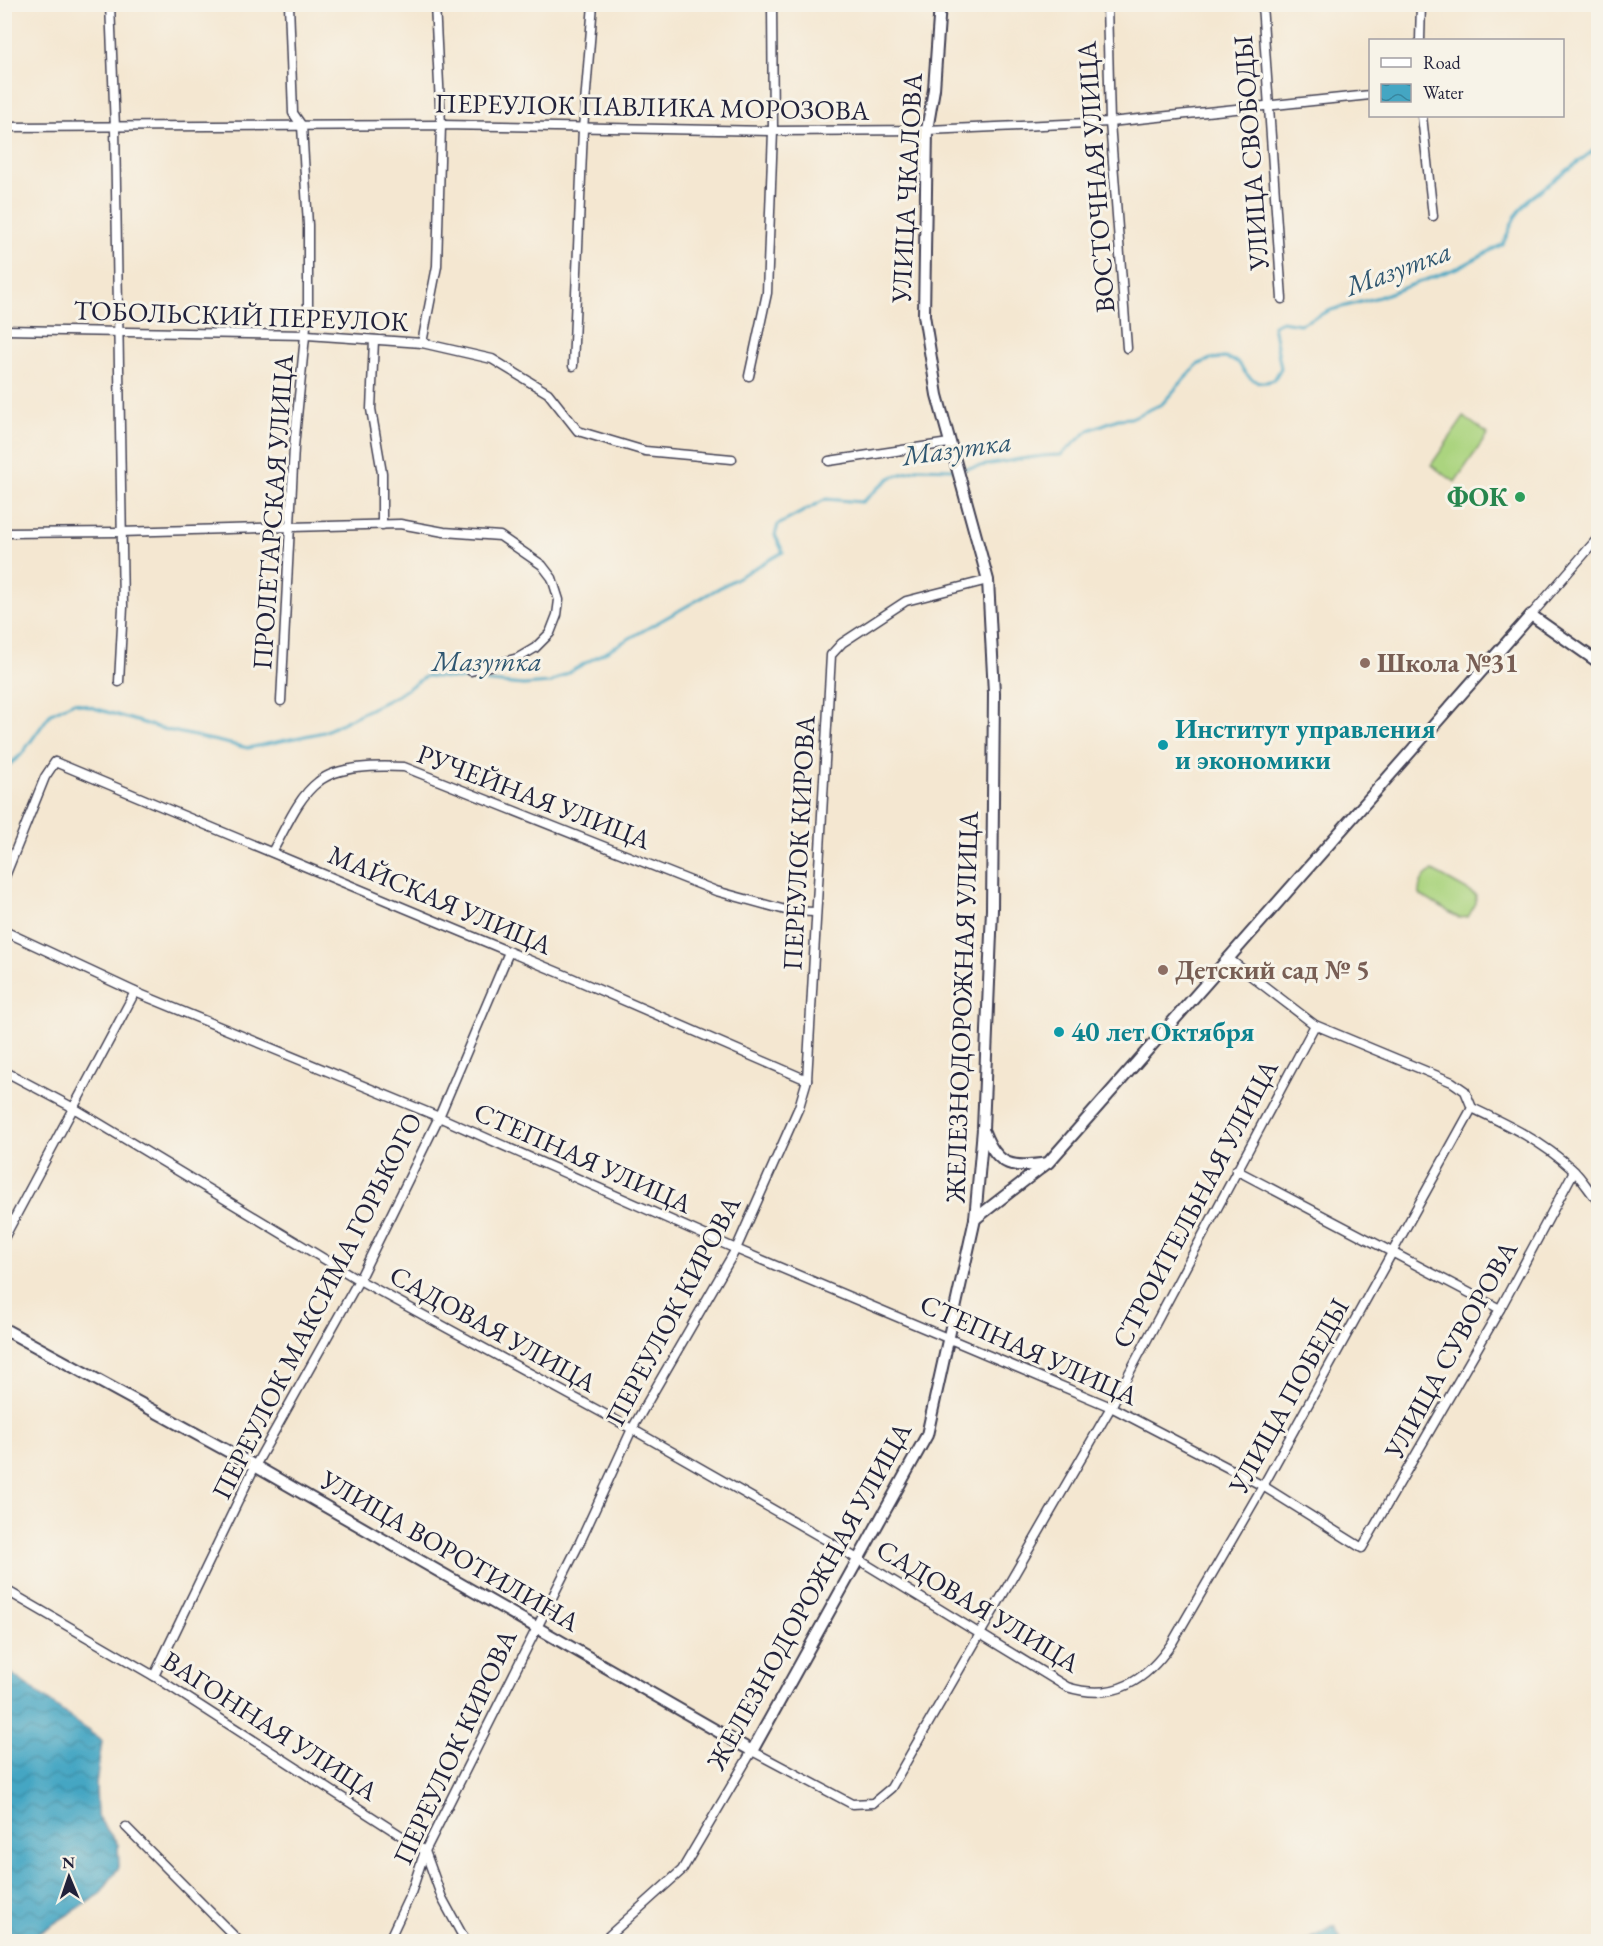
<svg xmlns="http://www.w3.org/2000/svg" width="1603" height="1946" font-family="'EB Garamond',serif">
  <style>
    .green { fill: #abd47f; stroke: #667b5d; stroke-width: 1.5 }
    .water { fill: url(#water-waves); stroke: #33647f; stroke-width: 1.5 }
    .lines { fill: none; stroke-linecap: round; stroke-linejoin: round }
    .stream { stroke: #44a6c3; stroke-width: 3 }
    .minor-casing { stroke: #424052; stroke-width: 11 }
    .tertiary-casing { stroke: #424052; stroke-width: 14 }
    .minor { stroke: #fff; stroke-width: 8 }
    .tertiary { stroke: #fff; stroke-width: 10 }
    .leisure-dot { fill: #2e9e5b; stroke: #f7f3e8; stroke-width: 2 }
    .education-dot { fill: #8d6e63; stroke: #f7f3e8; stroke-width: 2 }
    .culture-dot { fill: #0f9aa8; stroke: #f7f3e8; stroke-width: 2 }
    .labels { text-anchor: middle; stroke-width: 6; stroke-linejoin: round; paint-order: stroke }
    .street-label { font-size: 27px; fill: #22223b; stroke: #f7f3e8 }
    .leisure-label { font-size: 27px; font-weight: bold; fill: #27864d; stroke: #f7f3e8; text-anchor: end }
    .education-label { font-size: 27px; font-weight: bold; fill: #785e54; stroke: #f7f3e8; text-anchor: start }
    .culture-label { font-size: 27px; font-weight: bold; fill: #0d838f; stroke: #f7f3e8; text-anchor: start }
    .water-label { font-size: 28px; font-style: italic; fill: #305771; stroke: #f7f3e8 }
  </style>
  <defs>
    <pattern id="water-waves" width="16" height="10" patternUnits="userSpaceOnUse" patternTransform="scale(1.5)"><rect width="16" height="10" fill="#44a6c3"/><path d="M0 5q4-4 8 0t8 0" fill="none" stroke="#3887a0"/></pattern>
  </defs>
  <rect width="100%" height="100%" fill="#f7f3e8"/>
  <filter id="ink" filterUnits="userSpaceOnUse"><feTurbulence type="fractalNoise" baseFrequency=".0167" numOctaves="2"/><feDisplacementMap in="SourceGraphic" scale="12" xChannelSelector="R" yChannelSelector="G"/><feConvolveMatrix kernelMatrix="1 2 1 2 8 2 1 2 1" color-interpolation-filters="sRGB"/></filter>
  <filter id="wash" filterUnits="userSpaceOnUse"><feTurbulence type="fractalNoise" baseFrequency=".008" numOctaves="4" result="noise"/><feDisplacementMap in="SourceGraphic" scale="24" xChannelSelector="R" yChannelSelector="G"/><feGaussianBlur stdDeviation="1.35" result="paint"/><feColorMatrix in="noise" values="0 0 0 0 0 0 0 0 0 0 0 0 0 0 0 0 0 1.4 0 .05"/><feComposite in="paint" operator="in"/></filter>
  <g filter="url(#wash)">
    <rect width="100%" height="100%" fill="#f4e7d1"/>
    <g class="green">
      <polygon points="1464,417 1488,434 1455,482 1431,465"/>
      <path d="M1433,871L1476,895V903L1468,917L1459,918L1420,895C1417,886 1424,873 1433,871Z"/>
    </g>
    <g class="water">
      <polygon points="4,1668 102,1741 96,1784 97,1816 118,1845 119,1867 99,1895 36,1935 5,1932"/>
      <polygon points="1334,1926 1342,1941 1307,1941 1333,1926"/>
    </g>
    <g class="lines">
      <g class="stream">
        <path d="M960,469C995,465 1027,455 1061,455L1089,430L1118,419L1131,418L1162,404L1197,365L1211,359L1225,358L1238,362C1247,377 1255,387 1274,380L1281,368L1273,325L1282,321L1300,324L1331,310L1379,297L1460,267L1503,244L1515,217L1529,199L1598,147"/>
        <polyline points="4,769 21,755 51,713 74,702 163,729 248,748 324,732 398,695 426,676 523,685 550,683 783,552 775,535 778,525 826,499 862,502 890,478 920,468 954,469"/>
      </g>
    </g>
  </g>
  <g filter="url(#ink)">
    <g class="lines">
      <g class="minor-casing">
        <g id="minor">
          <polyline points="110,4 115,128 123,607 119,682"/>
          <polyline points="1107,4 1110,122 1127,348"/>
          <polyline points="1262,4 1282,299"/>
          <polyline points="1420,40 1421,4"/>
          <polyline points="1422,116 1433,216"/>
          <polyline points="4,127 441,125 773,131 927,130 1110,122 1370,95"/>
          <polyline points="4,330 307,335 422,343 492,359 548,393 578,431 645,451 732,459"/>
          <polyline points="374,340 371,409 382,473 382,525"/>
          <polyline points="422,343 437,266 441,125 435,4"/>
          <polyline points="573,366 583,129 593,4"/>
          <polyline points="749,376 767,293 773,131 772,4"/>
          <polyline points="829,461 949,443"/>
          <polyline points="4,533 120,532 400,524 444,532 500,536 542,565 552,578 559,600 557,615 550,633 535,648 518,658 471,671"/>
          <polyline points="1531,615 1598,538"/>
          <polyline points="281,701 294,447 308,306 308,225 302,126 293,113 289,4"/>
          <path d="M272,852C285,830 297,798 318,782C338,765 379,766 404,767L716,891L789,911L815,912"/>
          <polyline points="4,879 45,777 55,762 572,978 807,1080"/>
          <polyline points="4,931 135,992 439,1117 736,1249 1111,1407 1263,1486 1362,1548 1500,1309 1574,1171"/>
          <path d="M1229,959L1315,1025L1452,1082L1465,1091L1472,1108C1508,1125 1542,1141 1572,1169C1582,1178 1589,1191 1598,1201"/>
          <path d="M4,1071L72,1107L359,1280L632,1429L828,1541L1067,1687C1114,1702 1146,1681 1172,1643L1263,1486L1472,1108"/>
          <polyline points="1236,1170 1500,1309"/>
          <polyline points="4,1238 135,992"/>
          <polyline points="4,1589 154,1676 425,1851 442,1898 466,1942"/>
          <polyline points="154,1676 255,1466 359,1280 439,1117 509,952"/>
          <polyline points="126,1827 240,1942"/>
          <polyline points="388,1942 411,1893 425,1851 580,1542 632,1429 736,1249 799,1107 807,1080 831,655 842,643 906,601 988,580"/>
          <polyline points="602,1942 682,1870 752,1751 852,1804 873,1803 891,1788 1111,1407 1315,1025"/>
        </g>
      </g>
      <g class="tertiary-casing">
        <g id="tertiary">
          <path d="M984,1132C998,1168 1013,1168 1048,1163L1531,615L1598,662"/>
          <polyline points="975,1219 1046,1164"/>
          <polyline points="4,1329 255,1466 752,1751 927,1435 975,1219 983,1129 992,909 994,693 988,580 937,395 924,315 927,130 934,89 940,4"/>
        </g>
      </g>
      <use href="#minor" class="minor"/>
      <use href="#tertiary" class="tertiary"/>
    </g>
  </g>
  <circle class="leisure-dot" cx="1520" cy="497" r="6"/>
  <g class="education-dot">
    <circle cx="1365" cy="663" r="6"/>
    <circle cx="1163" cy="970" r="6"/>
  </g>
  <g class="culture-dot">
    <circle cx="1163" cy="745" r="6"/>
    <circle cx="1059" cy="1032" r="6"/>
  </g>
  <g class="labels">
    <g class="street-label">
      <text transform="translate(652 107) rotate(1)" y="9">ПЕРЕУЛОК ПАВЛИКА МОРОЗОВА</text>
      <text transform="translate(1251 153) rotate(-94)" y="9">УЛИЦА СВОБОДЫ</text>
      <text transform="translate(1096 177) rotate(-94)" y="9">ВОСТОЧНАЯ УЛИЦА</text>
      <text transform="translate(907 188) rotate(-87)" y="9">УЛИЦА ЧКАЛОВА</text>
      <text transform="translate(241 316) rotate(2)" y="9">ТОБОЛЬСКИЙ ПЕРЕУЛОК</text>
      <text transform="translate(273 512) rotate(-86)" y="9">ПРОЛЕТАРСКАЯ УЛИЦА</text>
      <text transform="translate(534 797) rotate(21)" y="9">РУЧЕЙНАЯ УЛИЦА</text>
      <text transform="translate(799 843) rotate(-87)" y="9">ПЕРЕУЛОК КИРОВА</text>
      <text transform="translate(440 900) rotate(23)" y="9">МАЙСКАЯ УЛИЦА</text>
      <text transform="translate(962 1007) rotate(-88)" y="9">ЖЕЛЕЗНОДОРОЖНАЯ УЛИЦА</text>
      <text transform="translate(583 1158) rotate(24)" y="9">СТЕПНАЯ УЛИЦА</text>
      <text transform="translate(1195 1204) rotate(-62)" y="9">СТРОИТЕЛЬНАЯ УЛИЦА</text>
      <text transform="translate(317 1306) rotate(-63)" y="9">ПЕРЕУЛОК МАКСИМА ГОРЬКОГО</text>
      <text transform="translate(673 1311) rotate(-62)" y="9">ПЕРЕУЛОК КИРОВА</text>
      <text transform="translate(493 1329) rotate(29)" y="9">САДОВАЯ УЛИЦА</text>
      <text transform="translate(1029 1350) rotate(24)" y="9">СТЕПНАЯ УЛИЦА</text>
      <text transform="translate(1451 1350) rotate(-61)" y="9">УЛИЦА СУВОРОВА</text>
      <text transform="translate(1289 1396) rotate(-61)" y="9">УЛИЦА ПОБЕДЫ</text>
      <text transform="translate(450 1551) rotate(30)" y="9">УЛИЦА ВОРОТИЛИНА</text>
      <text transform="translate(809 1596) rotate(-61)" y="9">ЖЕЛЕЗНОДОРОЖНАЯ УЛИЦА</text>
      <text transform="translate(978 1606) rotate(31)" y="9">САДОВАЯ УЛИЦА</text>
      <text transform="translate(270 1726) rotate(33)" y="9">ВАГОННАЯ УЛИЦА</text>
      <text transform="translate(455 1747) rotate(-65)" y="9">ПЕРЕУЛОК КИРОВА</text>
    </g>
    <g class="leisure-label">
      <text x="1508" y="506">ФОК</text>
    </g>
    <g class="education-label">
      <text x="1377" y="672">Школа №31</text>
      <text x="1175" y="979">Детский сад № 5</text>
    </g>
    <g class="culture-label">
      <text x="1175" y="738">Институт управления<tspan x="1175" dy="31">и экономики</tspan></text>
      <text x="1071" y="1041">40 лет Октября</text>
    </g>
    <g class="water-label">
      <text transform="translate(1398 268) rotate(-20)" y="10">Мазутка</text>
      <text transform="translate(957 448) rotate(-8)" y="10">Мазутка</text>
      <text x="487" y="671">Мазутка</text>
    </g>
  </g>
  <rect width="1603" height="1946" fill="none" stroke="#f7f3e8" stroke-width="24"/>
  <rect x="1369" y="39" width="195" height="78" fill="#f7f3e8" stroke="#a29fa3" stroke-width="1.5"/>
  <rect x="1381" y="58" width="30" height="9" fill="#ffffff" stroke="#a29fa3" stroke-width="1.5"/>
  <text x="1423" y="69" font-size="18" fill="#22223b">Road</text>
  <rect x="1381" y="84" width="30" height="18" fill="url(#water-waves)" stroke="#a29fa3" stroke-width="1.5"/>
  <text x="1423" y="99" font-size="18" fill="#22223b">Water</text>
  <g transform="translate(69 1877) rotate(358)" stroke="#f7f3e8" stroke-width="4.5" paint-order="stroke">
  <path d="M0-4.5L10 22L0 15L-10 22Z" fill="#22223b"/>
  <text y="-9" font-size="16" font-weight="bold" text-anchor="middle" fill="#22223b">N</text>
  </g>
</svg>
